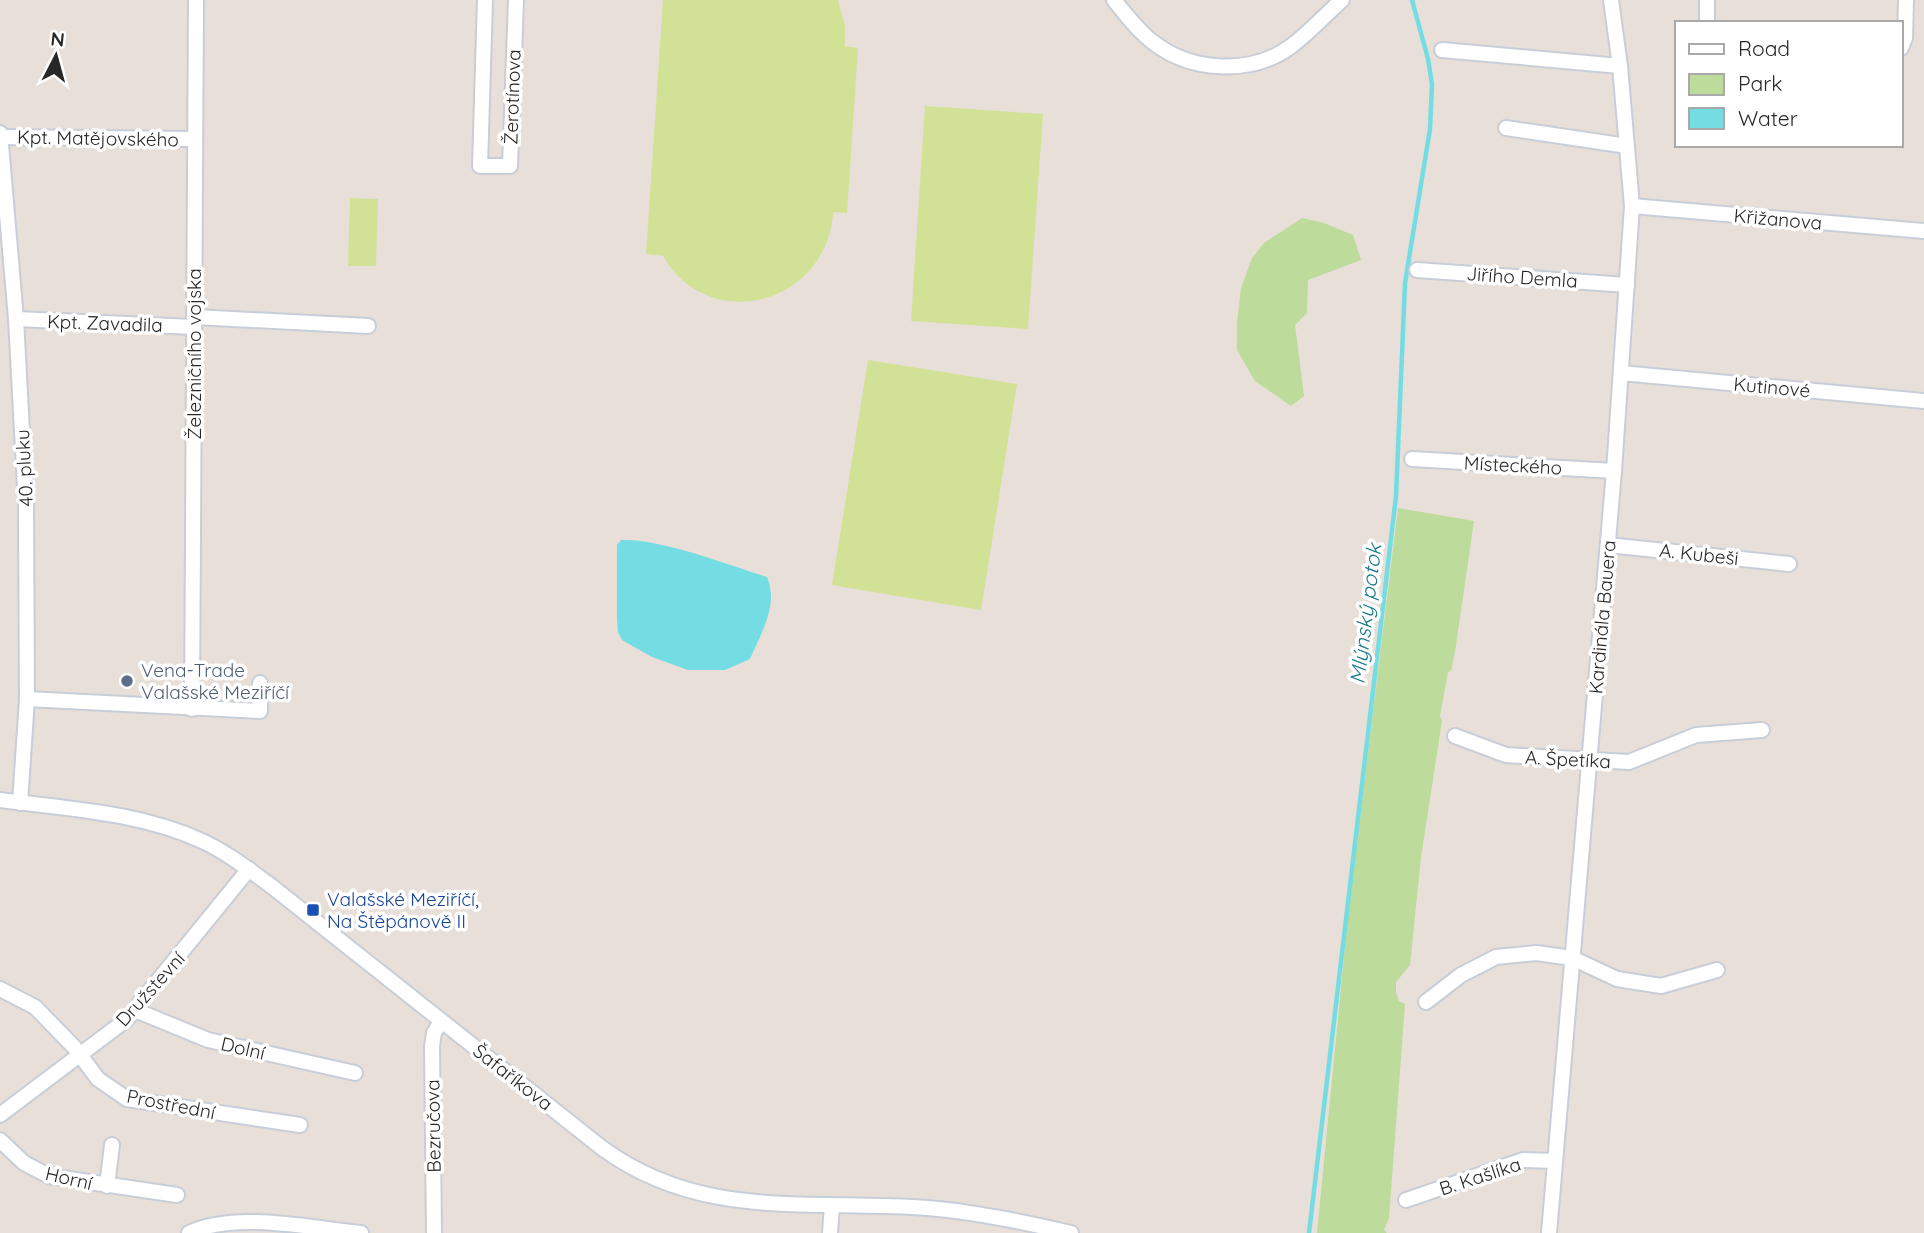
<svg xmlns="http://www.w3.org/2000/svg" width="1924" height="1233" font-family="Quicksand,sans-serif">
  <style>
    .green { fill: #bddb9a }
    .pitch { fill: #d1e296 }
    .water { fill: #74dce3 }
    .lines { fill: none; stroke-linecap: round; stroke-linejoin: round }
    .stream { stroke: #74dce3; stroke-width: 4.5 }
    .minor-casing { stroke: #c8ced8; stroke-width: 18 }
    .minor { stroke: #fff; stroke-width: 14 }
    .service-dot { fill: #5c6f8a; stroke: #fff; stroke-width: 2.5 }
    .transit-dot { fill: #1a4fb4; stroke: #fff; stroke-width: 2.5 }
    .labels { text-anchor: middle; stroke-width: 7; stroke-linejoin: round; paint-order: stroke }
    .street-label { font-size: 19px; fill: #272727; stroke: #fff }
    .service-label { font-size: 19px; fill: #4e5e75; stroke: #fff; text-anchor: start }
    .transit-label { font-size: 19px; fill: #164399; stroke: #fff; text-anchor: start }
    .water-label { font-size: 21px; font-style: italic; fill: #187a8a; stroke: #fff }
  </style>
  <rect width="100%" height="100%" fill="#e8dfd9"/>
  <g class="green">
    <polygon points="1302,218 1324,223 1353,235 1361,260 1308,280 1307,313 1295,325 1304,396 1291,406 1255,381 1237,350 1237,324 1241,288 1252,258 1264,243"/>
    <polygon points="1398,508 1474,521 1455,652 1451,671 1448,672 1440,716 1442,721 1421,857 1410,965 1396,982 1396,993 1399,1001 1405,1004 1389,1218 1384,1230 1387,1233 1317,1233 1348,916"/>
  </g>
  <g class="pitch">
    <path d="M663,0H838L845,26V46L858,48L847,213L833,212C828,303 710,337 663,256L646,254Z"/>
    <polygon points="925,106 1043,114 1028,329 911,321"/>
    <polygon points="350,198 378,199 376,266 348,266"/>
    <polygon points="868,360 1017,384 981,610 832,585"/>
  </g>
  <path class="water" d="M621,540C659,538 729,565 767,577C779,605 761,633 750,659L725,670H688L652,657L622,640L618,632L617,619V545Z"/>
  <g class="lines">
    <polyline class="stream" points="1309,1233 1396,496 1405,283 1430,129 1432,84 1428,59 1412,0"/>
    <g class="minor-casing">
      <g id="minor">
        <polyline points="485,0 480,166 510,166 516,0"/>
        <path d="M1114,0C1126,15 1139,32 1154,43C1192,72 1251,75 1290,47C1309,33 1325,15 1342,0"/>
        <polyline points="1707,23 1707,0"/>
        <polyline points="1901,48 1905,38 1906,0"/>
        <polyline points="1442,50 1620,66"/>
        <polyline points="1506,128 1627,146"/>
        <polyline points="0,133 16,319 26,506 27,699 20,803"/>
        <polyline points="0,137 195,139"/>
        <polyline points="1632,206 1924,231"/>
        <polyline points="1417,270 1627,285"/>
        <polyline points="195,317 368,326"/>
        <polyline points="16,319 194,327"/>
        <polyline points="1621,373 1924,401"/>
        <polyline points="1412,459 1614,471"/>
        <polyline points="1608,545 1789,564"/>
        <polyline points="27,699 260,711 260,683"/>
        <polyline points="192,709 196,0"/>
        <polyline points="1455,736 1506,755 1629,762 1696,735 1762,730"/>
        <path d="M0,800C68,809 139,812 202,841C226,852 248,869 270,885L602,1148C703,1222 813,1199 928,1208C976,1212 1024,1222 1071,1233"/>
        <polyline points="0,989 35,1007 74,1047 98,1079 127,1099 300,1125"/>
        <polyline points="1426,1002 1461,975 1496,957 1536,953 1572,958 1617,979 1661,986 1717,970"/>
        <polyline points="135,1010 208,1040 355,1073"/>
        <polyline points="0,1115 126,1020 249,869"/>
        <polyline points="0,1140 24,1163 49,1176 177,1195"/>
        <polyline points="107,1186 112,1145"/>
        <polyline points="1406,1200 1523,1160 1555,1161"/>
        <path d="M189,1233C236,1211 310,1228 361,1233"/>
        <polyline points="434,1233 432,1046 434,1033 441,1021"/>
        <polyline points="830,1233 832,1206"/>
        <polyline points="1549,1233 1614,471 1632,206 1620,66 1611,0"/>
      </g>
    </g>
    <use href="#minor" class="minor"/>
  </g>
  <circle class="service-dot" cx="127" cy="681" r="7"/>
  <rect class="transit-dot" x="306" y="903" width="14" height="14" rx="3.5"/>
  <g class="labels">
    <g class="street-label">
      <text transform="translate(512 97) rotate(-88)" y="7">Žerotínova</text>
      <text transform="translate(98 138) rotate(1)" y="7">Kpt. Matějovského</text>
      <text transform="translate(1778 219) rotate(5)" y="7">Křižanova</text>
      <text transform="translate(1522 277) rotate(4)" y="7">Jiřího Demla</text>
      <text transform="translate(105 323) rotate(2)" y="7">Kpt. Zavadila</text>
      <text transform="translate(194 354) rotate(-90)" y="7">Železničního vojska</text>
      <text transform="translate(1772 387) rotate(5)" y="7">Kutinové</text>
      <text transform="translate(1513 465) rotate(3)" y="7">Místeckého</text>
      <text transform="translate(24 468) rotate(-93)" y="7">40. pluku</text>
      <text transform="translate(1699 554) rotate(6)" y="7">A. Kubeši</text>
      <text transform="translate(1602 617) rotate(-85)" y="7">Kardinála Bauera</text>
      <text transform="translate(1568 759) rotate(3)" y="7">A. Špetíka</text>
      <text transform="translate(150 989) rotate(-48)" y="7">Družstevní</text>
      <text transform="translate(243 1048) rotate(13)" y="7">Dolní</text>
      <text transform="translate(513 1077) rotate(38)" y="7">Šafaříkova</text>
      <text transform="translate(171 1104) rotate(11)" y="7">Prostřední</text>
      <text transform="translate(433 1126) rotate(-91)" y="7">Bezručova</text>
      <text transform="translate(1480 1176) rotate(-18)" y="7">B. Kašlíka</text>
      <text transform="translate(69 1178) rotate(13)" y="7">Horní</text>
    </g>
    <g class="service-label">
      <text x="141" y="677">Vena-Trade<tspan x="141" dy="22">Valašské Meziříčí</tspan></text>
    </g>
    <g class="transit-label">
      <text x="327" y="906">Valašské Meziříčí,<tspan x="327" dy="22">Na Štěpánově II</tspan></text>
    </g>
    <g class="water-label">
      <text transform="translate(1366 614) rotate(-83)" y="7">Mlýnský potok</text>
    </g>
  </g>
  <rect x="1675" y="21" width="228" height="126" fill="#ffffff" stroke="#a9a9a9" stroke-width="2"/>
  <rect x="1689" y="44" width="35" height="10" fill="#ffffff" stroke="#a9a9a9" stroke-width="2"/>
  <text x="1738" y="56" font-size="21" fill="#272727">Road</text>
  <rect x="1689" y="74" width="35" height="21" fill="#bddb9a" stroke="#a9a9a9" stroke-width="2"/>
  <text x="1738" y="91" font-size="21" fill="#272727">Park</text>
  <rect x="1689" y="108" width="35" height="21" fill="#74dce3" stroke="#a9a9a9" stroke-width="2"/>
  <text x="1738" y="126" font-size="21" fill="#272727">Water</text>
  <g transform="translate(56 56) rotate(6)" stroke="#ffffff" stroke-width="5" paint-order="stroke">
  <path d="M0-5L12 26L0 18L-12 26Z" fill="#272727"/>
  <text y="-10" font-size="19" font-weight="bold" text-anchor="middle" fill="#272727">N</text>
  </g>
</svg>
